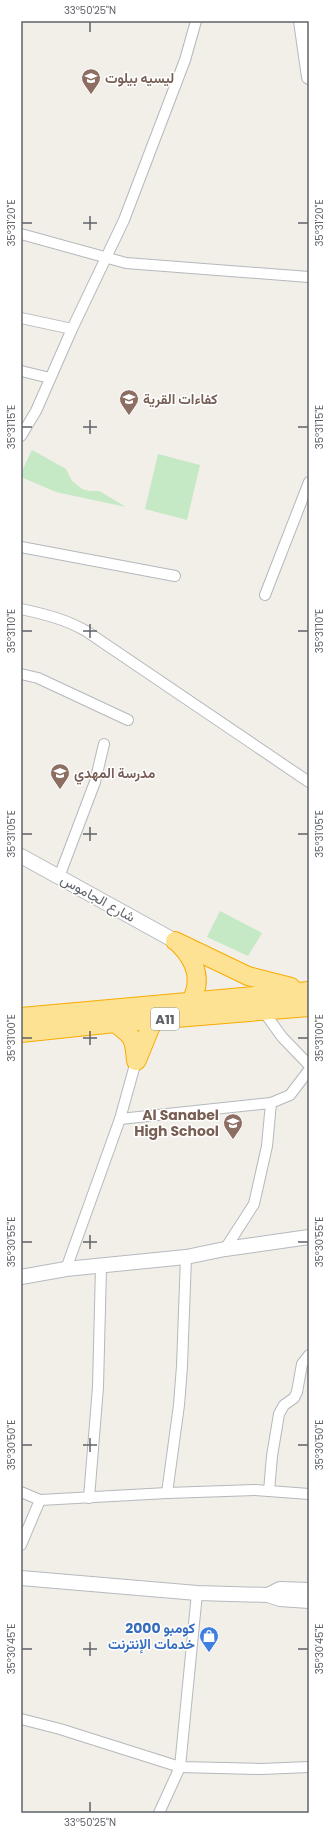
<svg xmlns="http://www.w3.org/2000/svg" width="330" height="1834" font-family="Poppins,Vazirmatn,sans-serif">
  <style>
    .green { fill: #c5e8c5 }
    .lines { fill: none; stroke-linecap: round; stroke-linejoin: round }
    .street-casing { stroke: #b5b8bc; stroke-width: 12 }
    .secondary-casing { stroke: #b6babf; stroke-width: 16 }
    .highway-casing { stroke: #f9ab00; stroke-width: 20 }
    .street { stroke: #fff; stroke-width: 10 }
    .secondary { stroke: #fff; stroke-width: 14 }
    .highway { stroke: #fde293; stroke-width: 18 }
    .ticks { fill: none; stroke: #5f6368; stroke-width: 1.5 }
    .labels { text-anchor: middle; stroke-width: 3; stroke-linejoin: round; paint-order: stroke }
    .shield { fill: #fff; stroke: #8f9295; stroke-width: 1 }
    .shield-label { font-size: 13px; font-weight: bold; fill: #5f6368 }
    .education-label { font-size: 14px; font-weight: bold; fill: #785e54; stroke: #fff; text-anchor: start }
    .street-label { font-size: 14px; fill: #5f6368; stroke: #fff }
    .shop-label { font-size: 14px; font-weight: bold; fill: #366cbe; stroke: #fff; text-anchor: end }
    .neatline { fill: none; stroke: #5f6368; stroke-width: 1.5 }
    .ticks-label { font-size: 10px; text-anchor: middle; fill: #5f6368 }
  </style>
  <rect width="100%" height="100%" fill="#f1efe8"/>
  <g class="green">
    <polygon points="32,450 66,469 72,481 82,489 90,491 99,491 126,507 56,492 21,477 21,473"/>
    <polygon points="158,454 200,465 187,520 145,509"/>
    <polygon points="220,911 262,933 248,956 207,937"/>
  </g>
  <g class="lines">
    <g class="street-casing">
      <g id="street">
        <polyline points="21,234 126,263 309,277"/>
        <polyline points="21,318 72,329"/>
        <polyline points="21,371 50,378"/>
        <polyline points="21,436 36,411 72,329 124,220 185,60 196,21"/>
        <polyline points="21,547 175,576"/>
        <polyline points="265,595 309,482"/>
        <path d="M21,609C44,614 65,619 86,631L309,782"/>
        <polyline points="21,674 38,678 128,720"/>
        <polyline points="59,877 95,782 104,744"/>
        <polyline points="264,1012 282,1037 309,1065"/>
        <polyline points="120,1119 271,1103 290,1095 309,1070"/>
        <polyline points="225,1249 254,1204 267,1146 271,1103"/>
        <polyline points="66,1269 120,1119 136,1061"/>
        <polyline points="269,1491 272,1456 279,1414 284,1405 294,1398 297,1392 302,1364 309,1355"/>
        <polyline points="21,1492 40,1500 167,1493 255,1490 309,1494"/>
        <polyline points="167,1493 179,1405 182,1366 186,1257"/>
        <polyline points="89,1498 98,1387 101,1267"/>
        <polyline points="21,1545 40,1500"/>
        <polyline points="21,1719 60,1729 180,1767 261,1769 309,1767"/>
        <polyline points="159,1813 180,1767 197,1593"/>
      </g>
    </g>
    <g class="secondary-casing">
      <g id="secondary">
        <polyline points="301,21 309,77"/>
        <polyline points="21,856 175,941"/>
        <polyline points="21,1277 66,1269 186,1257 225,1249 309,1237"/>
        <polyline points="21,1578 197,1593 268,1595 280,1599 309,1601"/>
        <polyline points="268,1595 280,1589 309,1590"/>
      </g>
    </g>
    <g class="highway-casing">
      <g id="highway">
        <polyline points="175,941 248,976 291,987"/>
        <path d="M179,944C195,960 203,980 191,1001"/>
        <polyline points="21,1017 309,991"/>
        <path d="M115,1023C134,1037 134,1038 136,1061"/>
        <polyline points="21,1033 115,1023 309,1007"/>
        <polyline points="137,1060 150,1028 156,1019"/>
      </g>
    </g>
    <use href="#street" class="street"/>
    <use href="#secondary" class="secondary"/>
    <use href="#highway" class="highway"/>
  </g>
  <path class="ticks" d="M90,22V32M90,216V230M22,223H32M83,223H97M298,223H308M90,420V434M22,427H32M83,427H97M298,427H308M90,624V638M22,631H32M83,631H97M298,631H308M90,827V841M22,834H32M83,834H97M298,834H308M90,1031V1045M22,1038H32M83,1038H97M298,1038H308M90,1235V1249M22,1242H32M83,1242H97M298,1242H308M90,1438V1452M22,1445H32M83,1445H97M298,1445H308M90,1642V1656M22,1649H32M83,1649H97M298,1649H308M90,1802V1812"/>
  <defs>
    <g id="school-pin" transform="scale(1)"><path d="M0 17L-7.5 6A9.5 9.5 0 1 1 7.5 6Z" fill="#8d6e63" stroke="#fff"/><path d="M0-5L7-2L0 1L-7-2ZM-4 1L0 2.5L4 1V4Q0 6-4 4Z" fill="#fff"/></g>
    <g id="shop-pin" transform="scale(1)"><path d="M0 17L-7.5 6A9.5 9.5 0 1 1 7.5 6Z" fill="#3f7fe0" stroke="#fff"/><path d="M-5-2.5h2.3a2.7 3.5 0 0 1 5.4 0H5L5.5 6h-11ZM-1.5-2.5h3a1.5 2.3 0 0 0-3 0Z" fill="#fff"/></g>
  </defs>
  <g fill-rule="evenodd">
    <use href="#school-pin" x="91" y="78"/>
    <use href="#school-pin" x="129" y="399"/>
    <use href="#school-pin" x="60" y="773"/>
    <use href="#school-pin" x="233" y="1123"/>
    <use href="#shop-pin" x="209" y="1636"/>
  </g>
  <g class="labels">
    <rect class="shield" x="151" y="1008" width="28" height="22" rx="3"/>
    <g class="shield-label">
      <text x="165" y="1024">A11</text>
    </g>
    <g class="education-label">
      <text x="105" y="83">ليسيه بيلوت</text>
      <text x="143" y="404">كفاءات القرية</text>
      <text x="74" y="778">مدرسة المهدي</text>
      <text x="219" y="1120" text-anchor="end">Al Sanabel<tspan x="219" dy="16">High School</tspan></text>
    </g>
    <g class="street-label">
      <text transform="translate(98 898) rotate(29)" y="5">شارع الجاموس</text>
    </g>
    <g class="shop-label">
      <text x="195" y="1633">كومبو 2000<tspan x="195" dy="16">خدمات الإنترنت</tspan></text>
    </g>
  </g>
  <rect width="330" height="1834" fill="none" stroke="#ffffff" stroke-width="44"/>
  <rect x="22" y="22" width="286" height="1790" class="neatline"/>
  <g class="ticks-label">
    <text x="90" y="14">33°50'25"N</text>
    <text transform="translate(319 223) rotate(-90)" y="4">35°31'20"E</text>
    <text transform="translate(11 223) rotate(-90)" y="4">35°31'20"E</text>
    <text transform="translate(319 427) rotate(-90)" y="4">35°31'15"E</text>
    <text transform="translate(11 427) rotate(-90)" y="4">35°31'15"E</text>
    <text transform="translate(319 631) rotate(-90)" y="4">35°31'10"E</text>
    <text transform="translate(11 631) rotate(-90)" y="4">35°31'10"E</text>
    <text transform="translate(319 834) rotate(-90)" y="4">35°31'05"E</text>
    <text transform="translate(11 834) rotate(-90)" y="4">35°31'05"E</text>
    <text transform="translate(319 1038) rotate(-90)" y="4">35°31'00"E</text>
    <text transform="translate(11 1038) rotate(-90)" y="4">35°31'00"E</text>
    <text transform="translate(11 1242) rotate(-90)" y="4">35°30'55"E</text>
    <text transform="translate(319 1242) rotate(-90)" y="4">35°30'55"E</text>
    <text transform="translate(11 1445) rotate(-90)" y="4">35°30'50"E</text>
    <text transform="translate(319 1445) rotate(-90)" y="4">35°30'50"E</text>
    <text transform="translate(11 1649) rotate(-90)" y="4">35°30'45"E</text>
    <text transform="translate(319 1649) rotate(-90)" y="4">35°30'45"E</text>
    <text x="90" y="1826">33°50'25"N</text>
  </g>
</svg>
